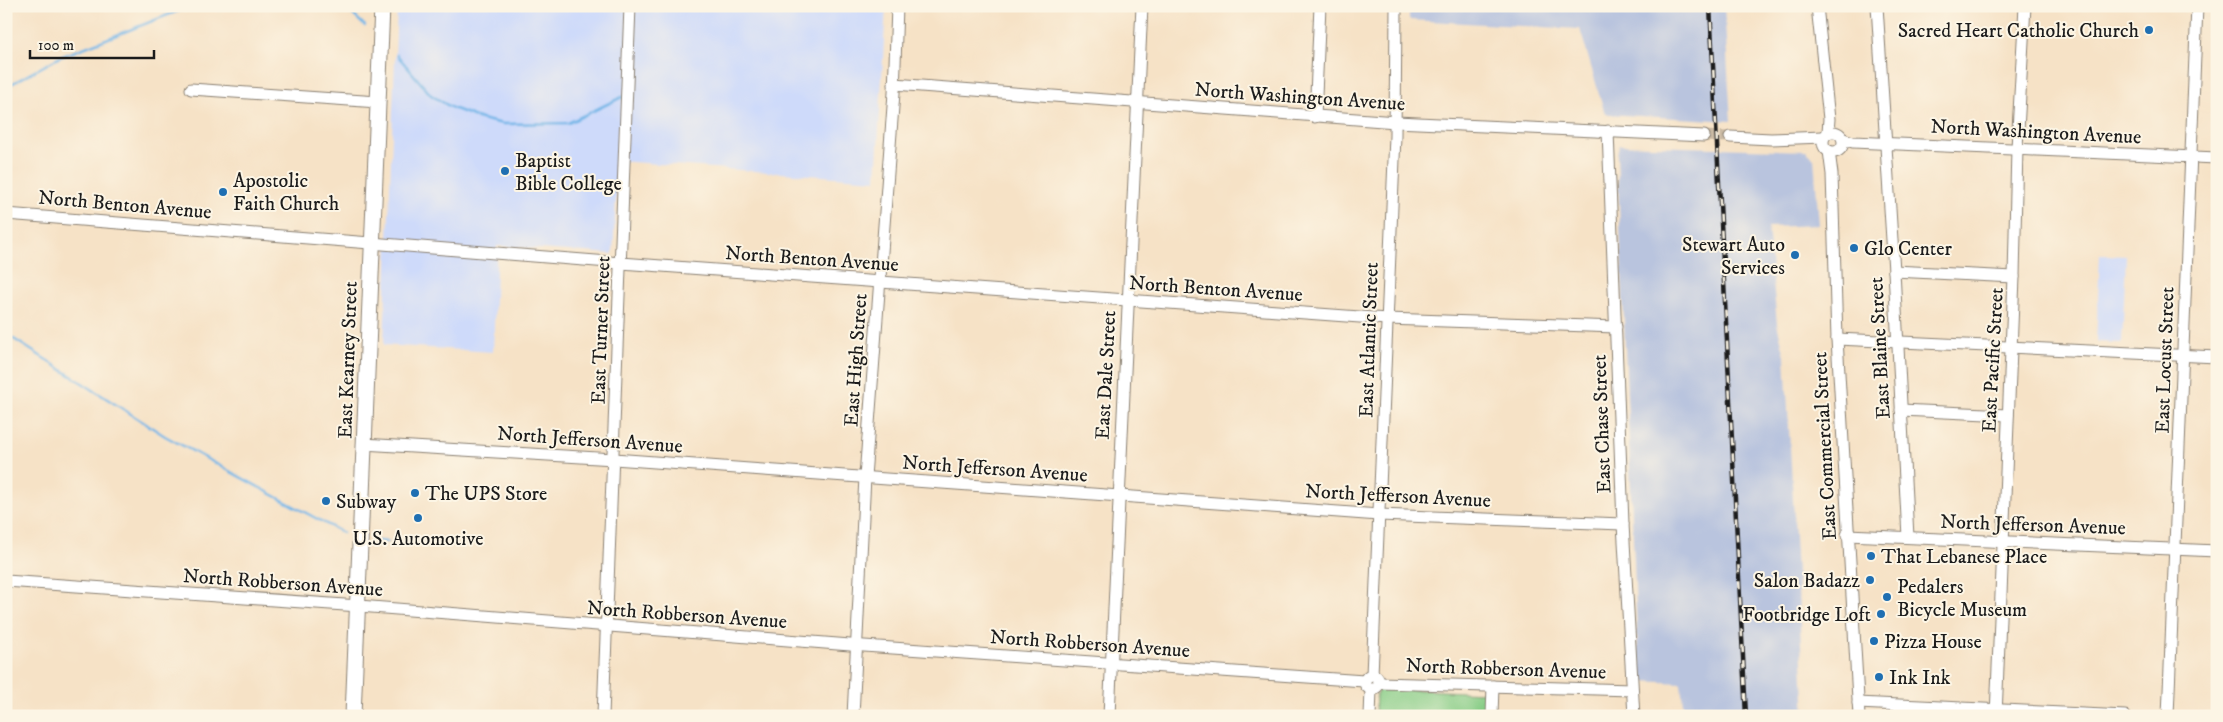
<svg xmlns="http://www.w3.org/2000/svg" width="2223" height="722" font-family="'IM FELL DW Pica',serif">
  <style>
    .built { fill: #cedafa }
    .industrial { fill: #b9c4de }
    .green { fill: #88cd87; stroke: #527452 }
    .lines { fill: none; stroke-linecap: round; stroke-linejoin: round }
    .stream { stroke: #73b6e8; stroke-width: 2.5 }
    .minor-tunnel { stroke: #cabaa4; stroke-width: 11; stroke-dasharray: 11 5.5; stroke-linecap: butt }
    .minor-casing { stroke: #897f71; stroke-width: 13 }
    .major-casing { stroke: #897f71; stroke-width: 17 }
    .minor { stroke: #fff; stroke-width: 11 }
    .major { stroke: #fff; stroke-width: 15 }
    .rail-casing { stroke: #1c1c1c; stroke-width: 4.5 }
    .rail { stroke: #fcf5e5; stroke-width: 2.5; stroke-dasharray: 8; stroke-linecap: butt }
    .poi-dot { fill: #1f6fb2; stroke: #fcf5e5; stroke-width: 2 }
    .labels { text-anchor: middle; stroke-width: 4; stroke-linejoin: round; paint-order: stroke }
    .poi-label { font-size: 20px; fill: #1c1c1c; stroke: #fcf5e5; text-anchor: start }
    .street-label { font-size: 20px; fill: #1c1c1c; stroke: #fcf5e5 }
  </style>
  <rect width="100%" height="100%" fill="#fcf5e5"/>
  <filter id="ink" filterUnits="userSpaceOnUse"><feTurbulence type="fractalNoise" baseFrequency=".02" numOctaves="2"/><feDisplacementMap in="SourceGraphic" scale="10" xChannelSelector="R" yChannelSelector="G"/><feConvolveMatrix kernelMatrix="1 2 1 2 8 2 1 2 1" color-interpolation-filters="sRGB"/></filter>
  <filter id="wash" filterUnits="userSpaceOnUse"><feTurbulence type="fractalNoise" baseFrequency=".0096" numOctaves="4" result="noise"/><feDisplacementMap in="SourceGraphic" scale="20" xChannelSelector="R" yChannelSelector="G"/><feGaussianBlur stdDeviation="1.12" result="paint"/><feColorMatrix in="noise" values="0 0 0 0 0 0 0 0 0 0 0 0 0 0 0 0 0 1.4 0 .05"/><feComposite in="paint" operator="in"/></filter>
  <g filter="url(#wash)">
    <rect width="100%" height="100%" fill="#f6e2c6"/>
    <g class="built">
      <polygon points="397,6 886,6 876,180 618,161 613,254 497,246 493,352 384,345"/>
      <polygon points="2100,255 2126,256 2122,343 2096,342"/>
    </g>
    <g class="industrial">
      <polygon points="1409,6 1724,6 1731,121 1605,114 1580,29 1409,20"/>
      <polygon points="1619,145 1806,151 1814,158 1819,225 1768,227 1777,324 1785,356 1805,716 1684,716 1681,683 1639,681 1617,155"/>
    </g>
    <polygon class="green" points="1380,688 1484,693 1488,694 1488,716 1375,716 1376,696"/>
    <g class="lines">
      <g class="stream">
        <polyline points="344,6 365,26"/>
        <polyline points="397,55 431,95 452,108 481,119 503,124 568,123 622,97"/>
        <polyline points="6,87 60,57 191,6"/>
        <polyline points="6,334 165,436 343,533"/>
        <polyline points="378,541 388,542"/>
      </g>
    </g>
  </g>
  <g filter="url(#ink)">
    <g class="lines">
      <polyline class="minor-tunnel" points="1704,136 1730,137"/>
      <g class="minor-casing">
        <g id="minor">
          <polyline points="1817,6 1829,119 1828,132"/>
          <polyline points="1877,6 1894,271 1908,537"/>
          <polyline points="894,84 1396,122 1704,136"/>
          <polyline points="191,89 378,102"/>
          <polyline points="1315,117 1320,6"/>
          <polyline points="1608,131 1623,524 1634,716"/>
          <circle cx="1833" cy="142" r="10"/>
          <polyline points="1730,137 1771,139 1823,137"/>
          <polyline points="1843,139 1853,142 2217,158"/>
          <polyline points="1829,151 1832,174 1837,339 1859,716"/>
          <polyline points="6,214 621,263 1387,319 1616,327"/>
          <polyline points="1894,271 2014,277"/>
          <polyline points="1837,339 2217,357"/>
          <polyline points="1901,410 2008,415"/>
          <polyline points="363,444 614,459 1379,515 1623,524"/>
          <polyline points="1847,535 2217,551"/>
          <polyline points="6,581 359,606 850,645 1364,681"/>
          <circle cx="1372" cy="682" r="7"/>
          <polyline points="1372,675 1395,136 1396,6"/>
          <polyline points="1379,683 1632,690"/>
          <polyline points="1858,703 2125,716"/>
          <polyline points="603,716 630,6"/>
          <polyline points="853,716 865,477 894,93 897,6"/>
          <polyline points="1109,716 1142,6"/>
          <polyline points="1370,716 1371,690"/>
          <polyline points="1492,716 1493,686"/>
          <polyline points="1996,716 2014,277 2017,148 2025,6"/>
          <polyline points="2168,716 2197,6"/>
        </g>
      </g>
      <g class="major-casing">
        <polyline id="major" points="353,716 382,6"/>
      </g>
      <use href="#minor" class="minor"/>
      <use href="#major" class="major"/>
      <g class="rail-casing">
        <polyline id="rail" points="1710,6 1746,716"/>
      </g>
      <use href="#rail" class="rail"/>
    </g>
  </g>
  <g class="poi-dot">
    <circle cx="2149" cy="30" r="5"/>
    <circle cx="505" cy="171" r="5"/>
    <circle cx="223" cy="192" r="5"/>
    <circle cx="1854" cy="248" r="5"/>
    <circle cx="1795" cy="255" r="5"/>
    <circle cx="415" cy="493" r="5"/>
    <circle cx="326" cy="501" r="5"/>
    <circle cx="418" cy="518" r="5"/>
    <circle cx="1871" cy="556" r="5"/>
    <circle cx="1870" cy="580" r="5"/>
    <circle cx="1887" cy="597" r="5"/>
    <circle cx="1881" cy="614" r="5"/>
    <circle cx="1874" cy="641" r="5"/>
    <circle cx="1879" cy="677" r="5"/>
  </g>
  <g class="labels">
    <g class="poi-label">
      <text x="2139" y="37" text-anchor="end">Sacred Heart Catholic Church</text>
      <text x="515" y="167">Baptist<tspan x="515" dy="23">Bible College</tspan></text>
      <text x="233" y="187">Apostolic<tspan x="233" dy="23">Faith Church</tspan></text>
      <text x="1785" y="251" text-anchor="end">Stewart Auto<tspan x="1785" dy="23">Services</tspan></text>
      <text x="1864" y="255">Glo Center</text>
      <text x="425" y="500">The UPS Store</text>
      <text x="336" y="508">Subway</text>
      <text x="418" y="545" text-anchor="middle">U.S. Automotive</text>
      <text x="1881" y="563">That Lebanese Place</text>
      <text x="1860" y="587" text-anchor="end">Salon Badazz</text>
      <text x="1897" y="593">Pedalers<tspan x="1897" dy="23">Bicycle Museum</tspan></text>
      <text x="1871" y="621" text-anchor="end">Footbridge Loft</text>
      <text x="1884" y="648">Pizza House</text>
      <text x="1889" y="684">Ink Ink</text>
    </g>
    <g class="street-label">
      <text transform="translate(1300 96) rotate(4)" y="7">North Washington Avenue</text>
      <text transform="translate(2036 131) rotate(3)" y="7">North Washington Avenue</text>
      <text transform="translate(125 204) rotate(5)" y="7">North Benton Avenue</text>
      <text transform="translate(812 258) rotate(4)" y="7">North Benton Avenue</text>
      <text transform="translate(1216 288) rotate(4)" y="7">North Benton Avenue</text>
      <text transform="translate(600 330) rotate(-88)" y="7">East Turner Street</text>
      <text transform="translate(1368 340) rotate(-88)" y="7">East Atlantic Street</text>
      <text transform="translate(1879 348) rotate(-93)" y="7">East Blaine Street</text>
      <text transform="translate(347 360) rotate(-88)" y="7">East Kearney Street</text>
      <text transform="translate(855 360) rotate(-86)" y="7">East High Street</text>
      <text transform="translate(1992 360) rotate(-87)" y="7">East Pacific Street</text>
      <text transform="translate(2164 360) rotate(-88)" y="7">East Locust Street</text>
      <text transform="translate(1105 375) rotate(-87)" y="7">East Dale Street</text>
      <text transform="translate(1601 424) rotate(-92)" y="7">East Chase Street</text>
      <text transform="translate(590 439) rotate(4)" y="7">North Jefferson Avenue</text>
      <text transform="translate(1824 446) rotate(-93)" y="7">East Commercial Street</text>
      <text transform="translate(995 468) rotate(4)" y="7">North Jefferson Avenue</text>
      <text transform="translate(1398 495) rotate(3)" y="7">North Jefferson Avenue</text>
      <text transform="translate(2033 524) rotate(2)" y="7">North Jefferson Avenue</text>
      <text transform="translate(283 582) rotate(4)" y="7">North Robberson Avenue</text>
      <text transform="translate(687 614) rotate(4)" y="7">North Robberson Avenue</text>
      <text transform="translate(1090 643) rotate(4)" y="7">North Robberson Avenue</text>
      <text transform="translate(1506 668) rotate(2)" y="7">North Robberson Avenue</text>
    </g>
  </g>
  <rect width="2223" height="722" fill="none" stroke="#fcf5e5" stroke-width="25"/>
  <path d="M30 50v8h124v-8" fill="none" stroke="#1c1c1c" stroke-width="2.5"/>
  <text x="38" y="50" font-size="15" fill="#1c1c1c" stroke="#fcf5e5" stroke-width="4" paint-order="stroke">100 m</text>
</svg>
